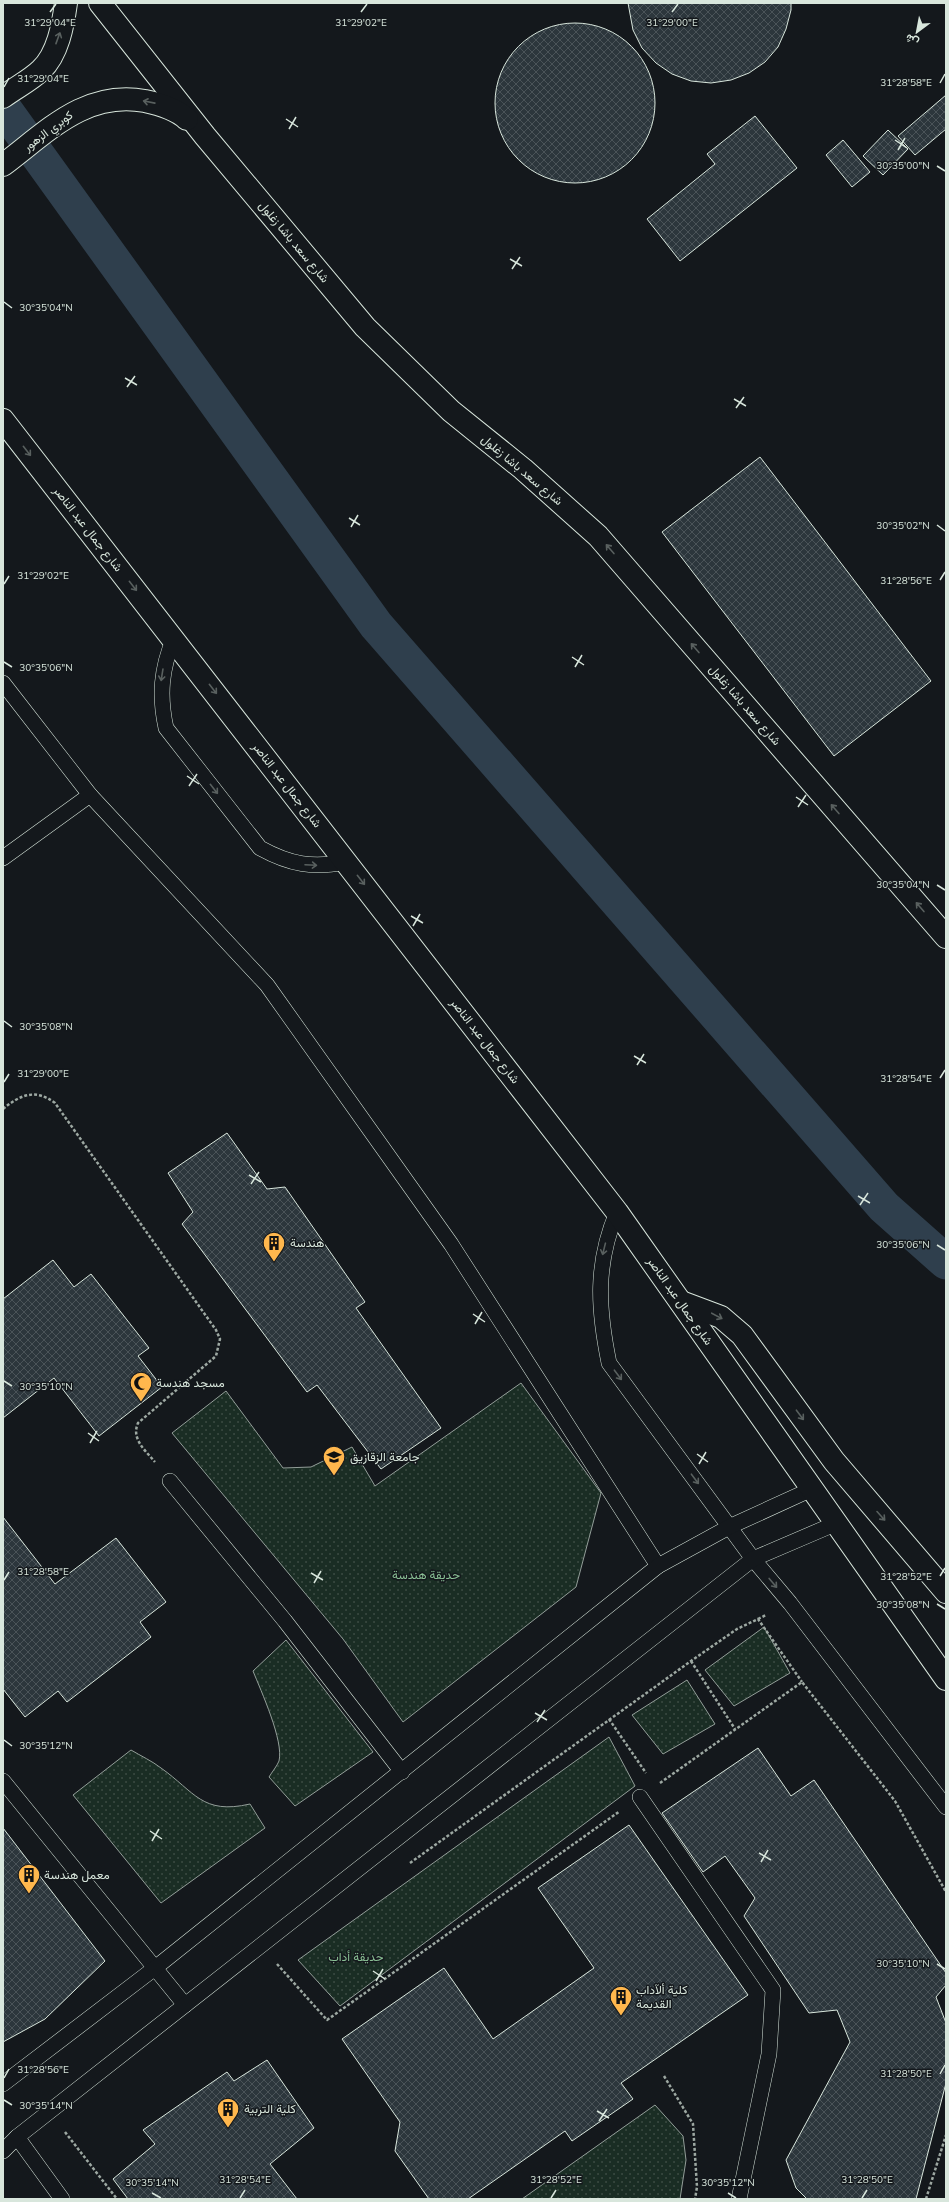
<svg xmlns="http://www.w3.org/2000/svg" width="949" height="2202" font-family="Mulish,Vazirmatn,sans-serif">
  <style>
    .garden { fill: url(#garden-dots); stroke: #939e99 }
    .lines { fill: none; stroke-linecap: round; stroke-linejoin: round }
    .canal { stroke: #2f3f4d; stroke-width: 35 }
    .building { fill: url(#building-cross-hatch); stroke: #d8e6dc }
    .service-casing { stroke: #d8e6dc; stroke-width: 16 }
    .trunk-casing { stroke: #d8e6dc; stroke-width: 24 }
    .path { stroke: #9da8a2; stroke-width: 2.5; stroke-dasharray: 3 2; stroke-linecap: butt }
    .service { stroke: #14181c; stroke-width: 15 }
    .trunk { stroke: #14181c; stroke-width: 22 }
    .oneway { stroke: #59605f }
    .ticks { fill: none; stroke: #d8e6dc; stroke-width: 1.5 }
    .labels { text-anchor: middle; stroke-width: 3; stroke-linejoin: round; paint-order: stroke }
    .street-label { font-size: 12px; fill: #d8e6dc; stroke: #14181c }
    .poi-label { font-size: 12px; fill: #d8e6dc; stroke: #14181c; text-anchor: start }
    .park-label { font-size: 12px; fill: #8ac095; stroke: #14181c }
    .ticks-label { font-size: 10px; text-anchor: middle; fill: #d8e6dc; stroke: #14181c; stroke-width: 3; stroke-linejoin: round; paint-order: stroke }
  </style>
  <defs>
    <pattern id="garden-dots" width="8" height="8" patternUnits="userSpaceOnUse"><rect width="8" height="8" fill="#1a2d24"/><path d="M2 2h.1M6 6h.1" fill="none" stroke="#3b4b43" stroke-width="1.8" stroke-linecap="round"/></pattern>
    <pattern id="building-cross-hatch" width="8" height="8" patternUnits="userSpaceOnUse"><rect width="8" height="8" fill="#2c363c"/><path d="M0 0l8 8M0 8l8-8" fill="none" stroke="#4a5358"/></pattern>
  </defs>
  <rect width="100%" height="100%" fill="#14181c"/>
  <g class="garden">
    <polygon points="521,1383 601,1493 576,1587 403,1722 343,1639 172,1433 226,1391 283,1468 311,1467 352,1447 375,1486"/>
    <polygon points="764,1627 790,1673 734,1706 705,1670"/>
    <path d="M286,1640L373,1752L295,1806L269,1777C272,1772 277,1766 279,1761C284,1741 261,1691 253,1671Z"/>
    <polygon points="687,1680 715,1724 663,1754 632,1715"/>
    <polygon points="609,1737 635,1786 340,2006 298,1960"/>
    <path d="M131,1750C141,1756 152,1761 161,1768C195,1792 202,1815 250,1804L265,1828L161,1903L73,1795Z"/>
    <polygon points="655,2105 683,2136 686,2160 680,2199 522,2199"/>
  </g>
  <g class="lines">
    <polyline class="canal" points="3,107 376,625 884,1207 946,1262"/>
  </g>
  <g class="building">
    <polygon points="628,3 791,3 791,10 786,29 778,47 765,62 749,73 731,80 711,83 691,81 672,74 656,63 642,48 633,30"/>
    <circle cx="575" cy="103" r="80"/>
    <polygon points="946,95 946,129 915,155 898,136"/>
    <polygon points="755,116 797,168 680,261 647,219 715,164 707,154"/>
    <polygon points="888,130 908,149 883,175 863,156"/>
    <polygon points="843,140 870,172 852,187 826,155"/>
    <polygon points="760,457 931,681 834,756 662,532"/>
    <polygon points="227,1133 267,1189 285,1187 365,1302 356,1308 441,1428 381,1469 317,1385 307,1392 182,1224 193,1212 168,1173"/>
    <polygon points="53,1260 74,1287 91,1274 149,1348 138,1356 162,1387 99,1436 54,1378 3,1418 3,1299"/>
    <polygon points="3,1517 55,1584 116,1538 166,1602 140,1622 151,1637 67,1702 58,1691 25,1717 3,1689"/>
    <polygon points="758,1748 791,1796 814,1780 946,1973 946,1985 936,1997 946,2023 946,2083 916,2199 807,2199 796,2188 786,2160 850,2042 837,2010 809,2013 744,1916 755,1898 725,1856 703,1872 662,1813"/>
    <polygon points="629,1825 748,1995 621,2083 633,2099 572,2141 565,2131 468,2199 429,2199 395,2151 400,2122 342,2039 444,1968 493,2039 594,1968 538,1888"/>
    <polygon points="3,1828 105,1961 45,2019 3,2042"/>
    <polygon points="267,2060 314,2128 270,2164 297,2199 128,2199 113,2179 155,2144 143,2130 227,2072 234,2081"/>
  </g>
  <g class="lines">
    <g class="service-casing">
      <g id="service">
        <path d="M174,638C161,669 159,696 166,728L260,848C291,865 312,868 346,862"/>
        <polyline points="3,683 90,795 267,985 451,1244 658,1566"/>
        <polyline points="3,858 90,795"/>
        <path d="M617,1212C595,1264 598,1309 609,1363L753,1559L790,1603L946,1807"/>
        <polyline points="170,1481 285,1621 402,1772"/>
        <polyline points="3,1781 185,2005"/>
        <polyline points="640,1797 773,1990 769,2054 739,2199"/>
        <polyline points="3,2084 155,1968 658,1566 731,1526 812,1489"/>
        <polyline points="17,2137 62,2199"/>
        <polyline points="3,2151 17,2137 753,1559 837,1523"/>
      </g>
    </g>
    <g class="trunk-casing">
      <g id="trunk">
        <polyline points="100,3 205,136 365,327 451,411 523,469 598,536 946,937"/>
        <path d="M3,97C15,88 31,80 41,70C58,54 63,25 66,3"/>
        <path d="M3,165C47,132 85,90 145,101C159,104 176,109 187,119"/>
        <polyline points="3,420 617,1212 946,1679"/>
        <polyline points="681,1302 721,1317 742,1335 834,1461 946,1592"/>
      </g>
    </g>
    <g class="path">
      <path d="M3,1109C20,1095 35,1088 55,1103L216,1330L220,1339L216,1356L138,1423C131,1439 145,1450 155,1462"/>
      <polyline points="758,1619 766,1615"/>
      <polyline points="691,1661 735,1729"/>
      <polyline points="609,1719 646,1773"/>
      <polyline points="660,1783 802,1682 895,1801 946,1892"/>
      <polyline points="410,1863 691,1661 737,1629 758,1619 802,1682"/>
      <polyline points="277,1964 327,2020 620,1811"/>
      <polyline points="664,2076 693,2124 697,2187 695,2199"/>
      <polyline points="65,2132 117,2199"/>
      <polyline points="926,2199 946,2135"/>
    </g>
    <use href="#service" class="service"/>
    <use href="#trunk" class="trunk"/>
  </g>
  <defs><path id="oneway-shaft" d="M-6 0H5M1.5-3L5.5 0L1.5 3" fill="none" stroke-width="1.6" stroke-linecap="round" stroke-linejoin="round"/></defs>
  <g class="oneway">
    <use href="#oneway-shaft" transform="translate(58 38) rotate(-70)"/>
    <use href="#oneway-shaft" transform="translate(149 102) rotate(-169)"/>
    <use href="#oneway-shaft" transform="translate(27 451) rotate(52)"/>
    <use href="#oneway-shaft" transform="translate(610 549) rotate(-131)"/>
    <use href="#oneway-shaft" transform="translate(133 586) rotate(52)"/>
    <use href="#oneway-shaft" transform="translate(695 648) rotate(-131)"/>
    <use href="#oneway-shaft" transform="translate(162 675) rotate(99)"/>
    <use href="#oneway-shaft" transform="translate(213 689) rotate(52)"/>
    <use href="#oneway-shaft" transform="translate(214 789) rotate(52)"/>
    <use href="#oneway-shaft" transform="translate(835 809) rotate(-131)"/>
    <use href="#oneway-shaft" transform="translate(311 865) rotate(3)"/>
    <use href="#oneway-shaft" transform="translate(361 880) rotate(52)"/>
    <use href="#oneway-shaft" transform="translate(920 907) rotate(-131)"/>
    <use href="#oneway-shaft" transform="translate(604 1249) rotate(104)"/>
    <use href="#oneway-shaft" transform="translate(717 1316) rotate(28)"/>
    <use href="#oneway-shaft" transform="translate(618 1375) rotate(53)"/>
    <use href="#oneway-shaft" transform="translate(800 1415) rotate(53)"/>
    <use href="#oneway-shaft" transform="translate(695 1479) rotate(53)"/>
    <use href="#oneway-shaft" transform="translate(881 1516) rotate(48)"/>
    <use href="#oneway-shaft" transform="translate(773 1583) rotate(50)"/>
  </g>
  <path class="ticks" d="M50,12L56,4M361,12L367,4M672,12L678,4M940,83L945,74M4,87L9,78M286,119L298,127M289,129L296,117M895,140L907,148M898,150L905,138M937,166L945,171M510,259L522,266M512,269L520,257M4,302L12,308M125,378L137,385M127,387L135,376M734,399L746,406M736,408L744,397M349,518L360,525M937,525L945,531M351,527L358,515M940,580L945,572M4,584L9,576M572,657L584,665M4,662L12,667M575,667L582,655M187,776L199,784M189,786L197,774M796,797L808,805M798,807L806,795M937,885L945,890M411,916L423,923M413,926L420,914M4,1021L12,1027M634,1056L646,1063M637,1065L644,1054M940,1078L945,1070M4,1082L9,1074M249,1175L261,1182M251,1184L259,1172M858,1196L870,1203M860,1205L868,1193M937,1245L945,1250M473,1314L485,1322M475,1324L482,1312M4,1381L12,1386M88,1433L99,1441M90,1443L97,1431M697,1454L708,1462M699,1464L706,1452M311,1573L323,1580M940,1576L945,1568M4,1580L9,1572M314,1583L321,1571M937,1604L945,1609M535,1713L547,1720M537,1722L545,1710M4,1740L12,1746M150,1831L162,1839M152,1841L159,1829M759,1853L771,1860M761,1862L768,1850M937,1964L945,1969M373,1971L385,1979M376,1981L383,1969M940,2074L945,2065M4,2078L9,2069M4,2100L12,2105M597,2111L609,2118M599,2121L607,2109M152,2193L161,2198M728,2193L736,2198M240,2198L245,2190M551,2198L556,2190M862,2198L867,2190"/>
  <defs>
    <g id="building-pin" transform="scale(1.15)"><path d="M0 17L-7.5 6A9.5 9.5 0 1 1 7.5 6Z" fill="#ffb74d" stroke="#14181c"/><path d="M-4-6H4V6H1V3H-1V6H-4ZM-2.5-4.3h1.7v1.8h-1.7ZM.8-4.3h1.7v1.8H.8ZM-2.5-1h1.7V.8h-1.7ZM.8-1h1.7V.8H.8Z" fill="#111"/></g>
    <g id="mosque-pin" transform="scale(1.15)"><path d="M0 17L-7.5 6A9.5 9.5 0 1 1 7.5 6Z" fill="#ffb74d" stroke="#14181c"/><path d="M3.5-4.9A6 6 0 1 0 3.5 4.9A5 5 0 1 1 3.5-4.9Z" fill="#111"/></g>
    <g id="university-pin" transform="scale(1.15)"><path d="M0 17L-7.5 6A9.5 9.5 0 1 1 7.5 6Z" fill="#ffb74d" stroke="#14181c"/><path d="M0-5L7-2L0 1L-7-2ZM-4 1L0 2.5L4 1V4Q0 6-4 4Z" fill="#111"/></g>
  </defs>
  <g fill-rule="evenodd">
    <use href="#building-pin" x="274" y="1243"/>
    <use href="#mosque-pin" x="141" y="1383"/>
    <use href="#university-pin" x="334" y="1457"/>
    <use href="#building-pin" x="29" y="1875"/>
    <use href="#building-pin" x="621" y="1997"/>
    <use href="#building-pin" x="228" y="2109"/>
  </g>
  <g class="labels">
    <g class="street-label">
      <text transform="translate(48 131) rotate(-37)" y="4">كوبري الزهور</text>
      <text transform="translate(294 242) rotate(50)" y="4">شارع سعد باشا زغلول</text>
      <text transform="translate(522 470) rotate(40)" y="4">شارع سعد باشا زغلول</text>
      <text transform="translate(88 529) rotate(52)" y="4">شارع جمال عبد الناصر</text>
      <text transform="translate(745 705) rotate(49)" y="4">شارع سعد باشا زغلول</text>
      <text transform="translate(287 785) rotate(52)" y="4">شارع جمال عبد الناصر</text>
      <text transform="translate(485 1041) rotate(52)" y="4">شارع جمال عبد الناصر</text>
      <text transform="translate(680 1301) rotate(55)" y="4">شارع جمال عبد الناصر</text>
    </g>
    <g class="poi-label">
      <text x="290" y="1247">هندسة</text>
      <text x="156" y="1387">مسجد هندسة</text>
      <text x="350" y="1461">جامعة الزقازيق</text>
      <text x="44" y="1879">معمل هندسة</text>
      <text x="636" y="1994">كلية ألآداب<tspan x="636" dy="14">القديمة</tspan></text>
      <text x="244" y="2113">كلية التربية</text>
    </g>
    <g class="park-label">
      <text x="426" y="1579">حديقة هندسة</text>
      <text x="356" y="1961">حديقة أداب</text>
    </g>
  </g>
  <g class="ticks-label">
    <text x="50" y="26">31°29'04"E</text>
    <text x="361" y="26">31°29'02"E</text>
    <text x="672" y="26">31°29'00"E</text>
    <text x="43" y="82">31°29'04"E</text>
    <text x="906" y="86">31°28'58"E</text>
    <text x="903" y="169">30°35'00"N</text>
    <text x="46" y="311">30°35'04"N</text>
    <text x="903" y="529">30°35'02"N</text>
    <text x="43" y="579">31°29'02"E</text>
    <text x="906" y="584">31°28'56"E</text>
    <text x="46" y="671">30°35'06"N</text>
    <text x="903" y="888">30°35'04"N</text>
    <text x="46" y="1030">30°35'08"N</text>
    <text x="43" y="1077">31°29'00"E</text>
    <text x="906" y="1082">31°28'54"E</text>
    <text x="903" y="1248">30°35'06"N</text>
    <text x="46" y="1390">30°35'10"N</text>
    <text x="43" y="1575">31°28'58"E</text>
    <text x="906" y="1580">31°28'52"E</text>
    <text x="903" y="1608">30°35'08"N</text>
    <text x="46" y="1749">30°35'12"N</text>
    <text x="903" y="1967">30°35'10"N</text>
    <text x="43" y="2073">31°28'56"E</text>
    <text x="906" y="2077">31°28'50"E</text>
    <text x="46" y="2109">30°35'14"N</text>
    <text x="245" y="2183">31°28'54"E</text>
    <text x="556" y="2183">31°28'52"E</text>
    <text x="867" y="2183">31°28'50"E</text>
    <text x="152" y="2186">30°35'14"N</text>
    <text x="728" y="2186">30°35'12"N</text>
  </g>
  <rect width="949" height="2202" fill="none" stroke="#d8e6dc" stroke-width="8"/>
  <g transform="translate(917 32) rotate(212)" stroke="#14181c" stroke-width="3" paint-order="stroke">
  <path d="M0-3L7 15L0 10L-7 15Z" fill="#d8e6dc"/>
  <text y="-6" font-size="11" font-weight="bold" text-anchor="middle" fill="#d8e6dc">ش</text>
  </g>
</svg>
